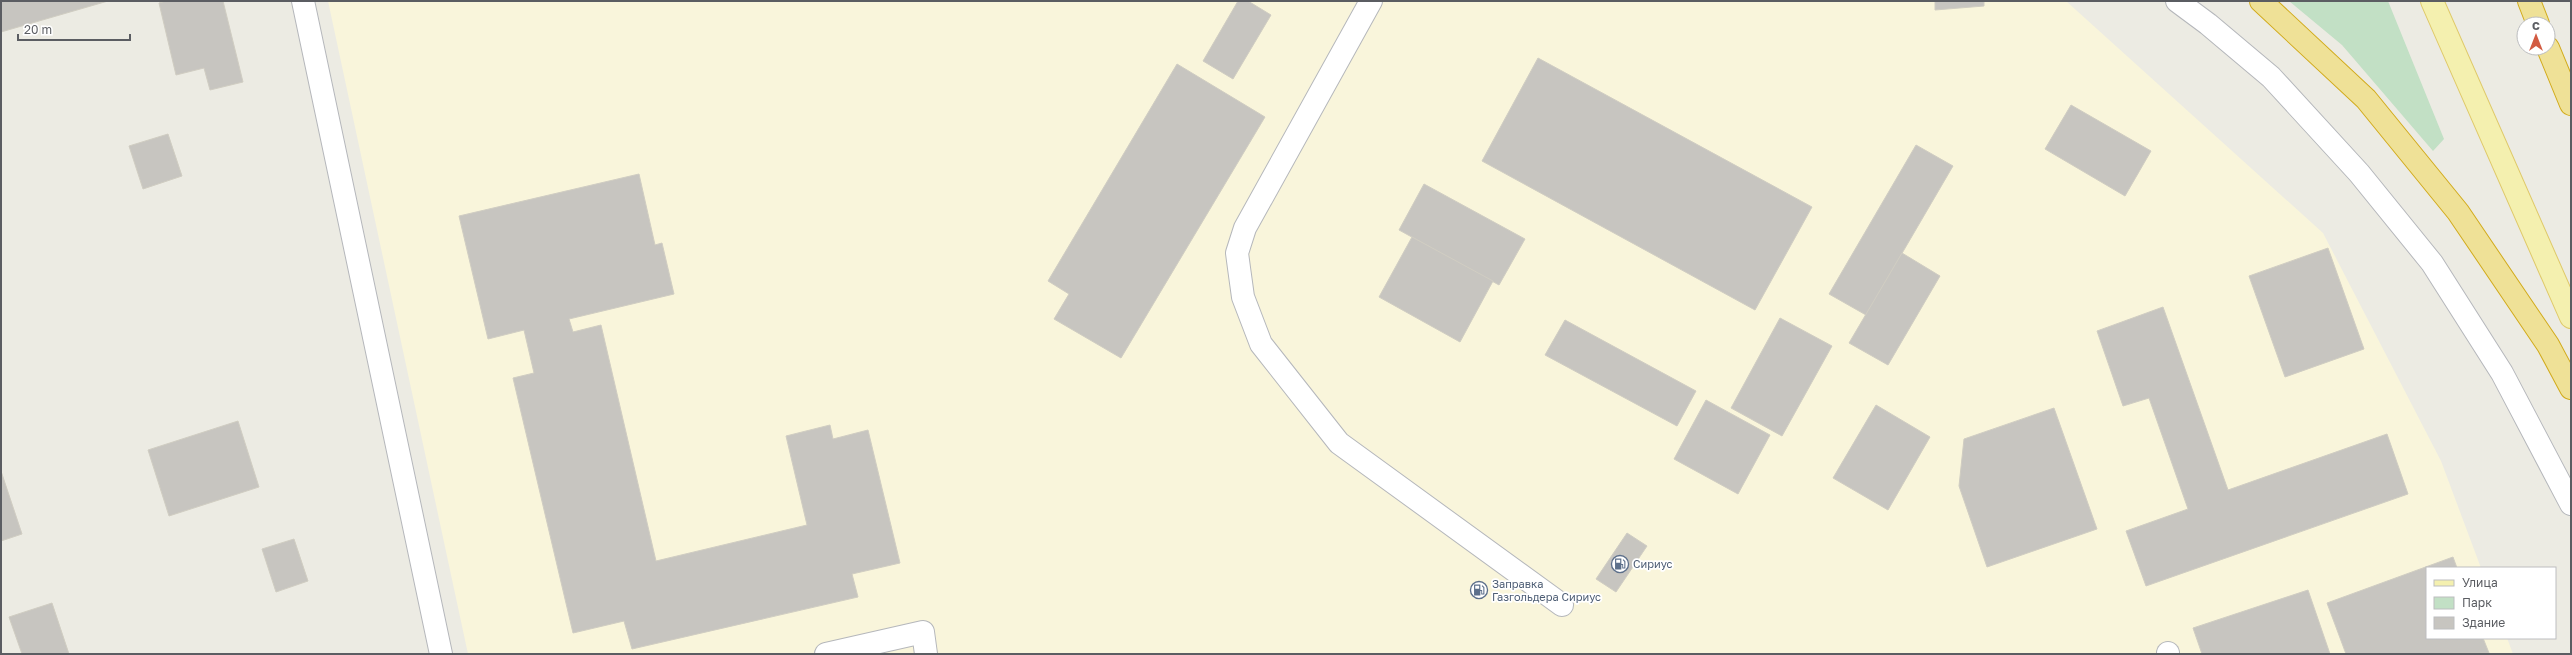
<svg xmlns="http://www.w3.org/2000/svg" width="2572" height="655" font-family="'Golos Text',sans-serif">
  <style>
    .commercial { fill: #f9f5db }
    .green { fill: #c2e0c5 }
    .building { fill: #c7c5c0; stroke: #d0cdc2 }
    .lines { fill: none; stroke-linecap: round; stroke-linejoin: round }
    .minor-casing { stroke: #b5b7bb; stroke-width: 24 }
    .major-casing { stroke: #dfc969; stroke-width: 24 }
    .highway-casing { stroke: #d2ab1c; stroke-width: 24 }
    .minor { stroke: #fff; stroke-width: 22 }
    .major { stroke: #f4f0af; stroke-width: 22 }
    .highway { stroke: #efe197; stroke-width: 22 }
    .labels { text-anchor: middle; stroke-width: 3.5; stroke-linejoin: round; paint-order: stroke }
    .service-label { font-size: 11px; fill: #4e5e75; stroke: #fff; text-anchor: start }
  </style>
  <rect width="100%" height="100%" fill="#ecebe3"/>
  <polygon class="commercial" points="328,1 2066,1 2323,233 2441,461 2481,568 2427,568 2427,638 2507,638 2513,654 468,654"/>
  <polygon class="green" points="2289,1 2388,1 2444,139 2433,151 2342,45"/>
  <g class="building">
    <polygon points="1,1 108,1 1,32"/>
    <polygon points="166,1 223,1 243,82 210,90 204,68 176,75 159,3"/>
    <polygon points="1238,1 1248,1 1271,15 1233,79 1203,61"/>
    <polygon points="1935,1 1984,1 1984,6 1935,10"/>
    <polygon points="1538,58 1812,207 1755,310 1482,161"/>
    <polygon points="1177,64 1265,117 1121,358 1054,319 1069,294 1048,281"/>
    <polygon points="2071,105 2151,151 2125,196 2045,149"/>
    <polygon points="168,134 182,176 143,189 129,146"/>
    <polygon points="1916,145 1953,166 1866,315 1829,294"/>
    <polygon points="639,174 655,245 662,243 674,294 569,319 573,332 601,325 656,561 807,525 786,436 830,425 833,439 868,430 900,563 852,574 858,597 632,649 624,621 573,633 513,378 534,373 524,330 488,339 459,216"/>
    <polygon points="1424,184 1525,239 1499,285 1399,230"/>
    <polygon points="1412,237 1493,281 1460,342 1379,297"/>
    <polygon points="2328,248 2364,349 2285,377 2249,276"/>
    <polygon points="1902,253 1940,276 1888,365 1849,343"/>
    <polygon points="2163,307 2228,490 2387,434 2408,494 2146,586 2126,531 2188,509 2149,398 2123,406 2097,331"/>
    <polygon points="1780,318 1832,346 1782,436 1731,408"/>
    <polygon points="1565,320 1696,391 1677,426 1545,355"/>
    <polygon points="1706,400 1770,435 1738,494 1674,459"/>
    <polygon points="1876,405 1930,437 1888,510 1833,478"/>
    <polygon points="2054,408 2097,529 1987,567 1959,486 1964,439"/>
    <polygon points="238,421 259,487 169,516 148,450"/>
    <polygon points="1,471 22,534 1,541"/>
    <polygon points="1627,533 1647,546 1616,592 1596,579"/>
    <polygon points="294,539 308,581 276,592 262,549"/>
    <polygon points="2453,557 2457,568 2427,568 2427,638 2483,638 2489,653 2346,654 2327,603"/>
    <polygon points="2308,590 2330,654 2202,654 2193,628"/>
    <polygon points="52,603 69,654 22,654 9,617"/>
  </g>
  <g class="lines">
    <g class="minor-casing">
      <g id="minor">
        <polyline points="303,1 441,654"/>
        <polyline points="1371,1 1245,228 1237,253 1239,268 1243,297 1261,344 1339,443 1562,605"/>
        <polyline points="2177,1 2208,24 2271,77 2359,173 2432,263 2502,373 2571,504"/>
        <polyline points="2168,653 2168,654"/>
        <polyline points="826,654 923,632 926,654"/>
      </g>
    </g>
    <g class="major-casing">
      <polyline id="major" points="2432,1 2571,317"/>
    </g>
    <g class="highway-casing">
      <g id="highway">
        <polyline points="2261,1 2366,99 2458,212 2548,345 2571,388"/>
        <polyline points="2529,1 2538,24"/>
        <polyline points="2548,48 2571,104"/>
      </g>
    </g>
    <use href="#minor" class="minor"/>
    <use href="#major" class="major"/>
    <use href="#highway" class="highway"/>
  </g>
  <defs>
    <g id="fuel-ring" transform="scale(0.9)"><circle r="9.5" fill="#fff" stroke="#5c6f8a" stroke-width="1.5"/><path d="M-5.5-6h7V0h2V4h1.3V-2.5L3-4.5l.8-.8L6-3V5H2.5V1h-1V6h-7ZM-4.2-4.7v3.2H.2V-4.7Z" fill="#5c6f8a"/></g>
  </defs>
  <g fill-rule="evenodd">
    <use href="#fuel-ring" x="1620" y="564"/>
    <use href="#fuel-ring" x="1479" y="590"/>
  </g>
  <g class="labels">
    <g class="service-label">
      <text x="1633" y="568">Сириус</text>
      <text x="1492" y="588">Заправка<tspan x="1492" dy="13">Газгольдера Сириус</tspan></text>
    </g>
  </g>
  <rect width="2572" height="655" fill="none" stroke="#5b5d62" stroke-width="4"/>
  <rect x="2426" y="567" width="130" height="72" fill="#ffffff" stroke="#bdbec0"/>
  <rect x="2434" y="580" width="20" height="6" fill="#f4f0af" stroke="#bdbec0"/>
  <text x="2462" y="587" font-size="12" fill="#5b5d62">Улица</text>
  <rect x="2434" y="597" width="20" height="12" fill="#c2e0c5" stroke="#bdbec0"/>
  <text x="2462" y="607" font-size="12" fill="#5b5d62">Парк</text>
  <rect x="2434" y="617" width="20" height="12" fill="#c7c5c0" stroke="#bdbec0"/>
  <text x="2462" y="627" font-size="12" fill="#5b5d62">Здание</text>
  <g transform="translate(2536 36)"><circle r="19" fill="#ffffff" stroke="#bdbec0"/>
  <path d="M0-3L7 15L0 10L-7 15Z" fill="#d25b42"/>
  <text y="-6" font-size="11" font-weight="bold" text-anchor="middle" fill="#5b5d62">С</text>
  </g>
  <path d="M18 34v6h112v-6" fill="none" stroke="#5b5d62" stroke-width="2"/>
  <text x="24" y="34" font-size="12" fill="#5b5d62" stroke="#ffffff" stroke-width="3" paint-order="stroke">20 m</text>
</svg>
